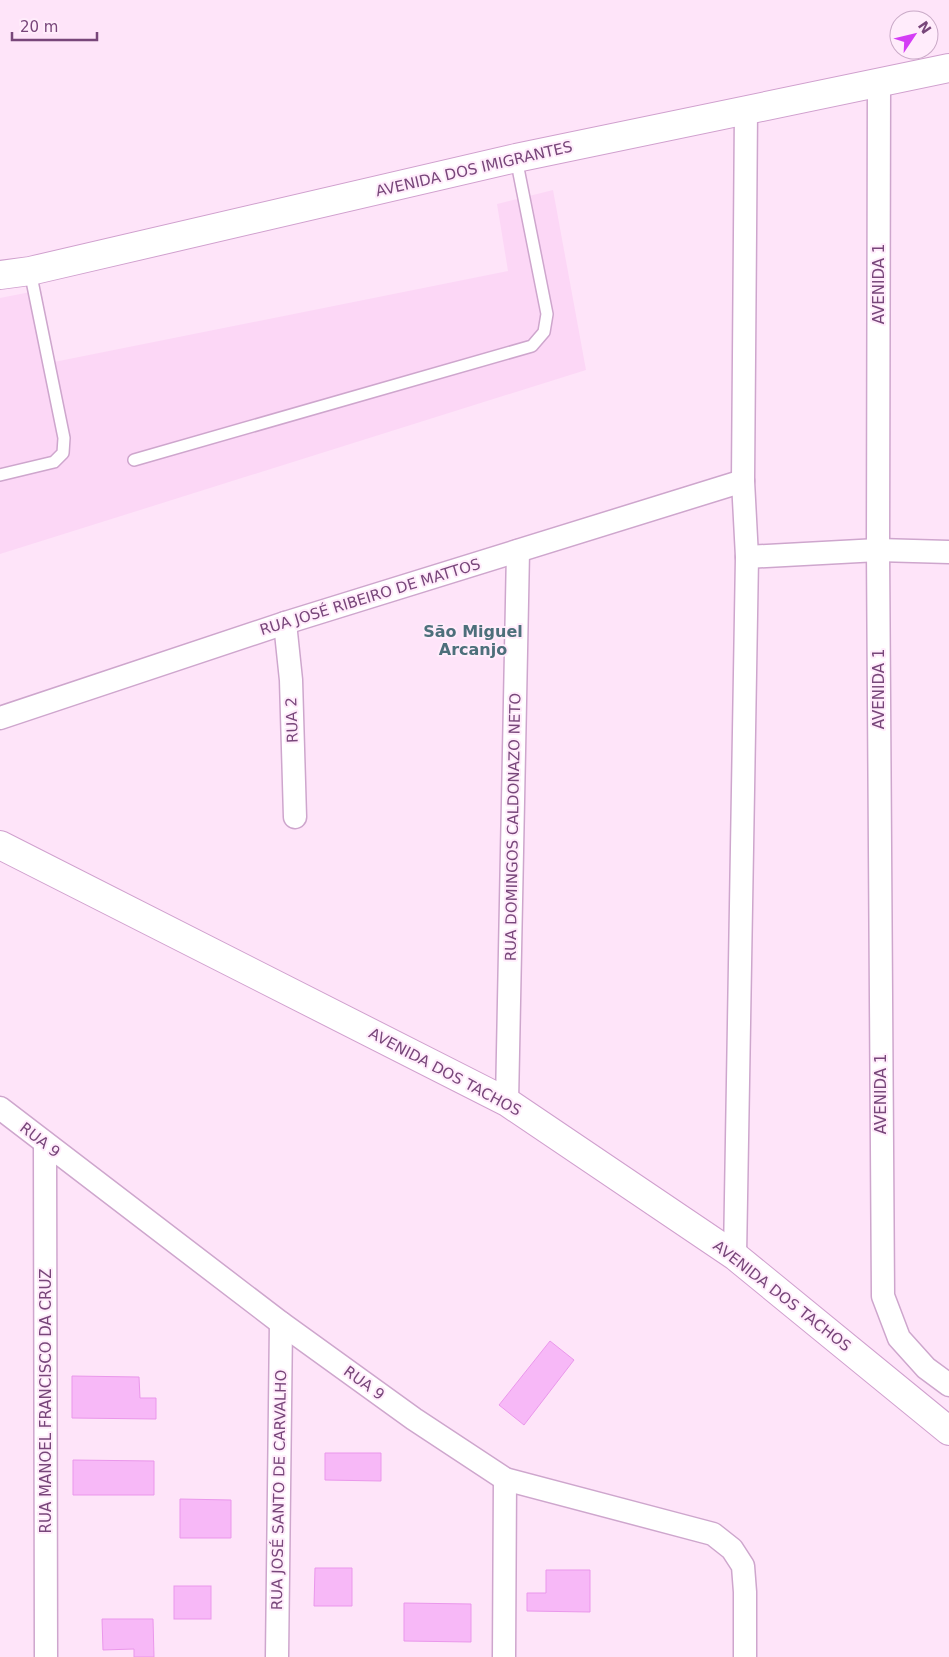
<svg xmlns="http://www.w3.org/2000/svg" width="949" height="1657" font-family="'DejaVu Sans',sans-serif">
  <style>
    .residential { fill: #fcd7f6 }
    .building { fill: #f7b8f7; stroke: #ea97eb }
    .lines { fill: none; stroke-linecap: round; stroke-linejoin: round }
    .lane-casing { stroke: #cea6cd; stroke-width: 14 }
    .street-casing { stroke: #cea6cd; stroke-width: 25 }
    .secondary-casing { stroke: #d0a0ce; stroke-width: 30 }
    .lane { stroke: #fff; stroke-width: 11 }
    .street { stroke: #fff; stroke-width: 22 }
    .secondary { stroke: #fff; stroke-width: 28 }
    .labels { text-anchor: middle; stroke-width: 4; stroke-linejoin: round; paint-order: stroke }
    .street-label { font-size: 15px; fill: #78467a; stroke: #ffecfb }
    .neighbourhood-label { font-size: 16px; font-weight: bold; fill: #4d6f7b; stroke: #ffecfb }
  </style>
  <rect width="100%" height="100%" fill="#fee4f9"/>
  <polygon class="residential" points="553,190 586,370 0,554 0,298 41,290 54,362 508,271 497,204"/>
  <g class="building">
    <polygon points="550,1341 574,1360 524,1425 499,1405"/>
    <polygon points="72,1376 139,1377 140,1398 156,1398 156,1419 72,1418"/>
    <polygon points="325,1453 381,1453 381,1481 325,1480"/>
    <polygon points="73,1460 154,1461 154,1495 73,1495"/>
    <polygon points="180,1499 231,1500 231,1538 180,1538"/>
    <polygon points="315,1568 352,1568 352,1606 314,1606"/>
    <polygon points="546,1570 590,1570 590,1612 527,1611 527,1593 546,1593"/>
    <rect x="174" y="1586" width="37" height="33"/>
    <polygon points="404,1603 471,1604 471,1642 404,1641"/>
    <polygon points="102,1619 153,1619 154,1657 134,1657 134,1649 103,1650"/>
  </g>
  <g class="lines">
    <g class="lane-casing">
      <g id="lane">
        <polyline points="134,460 532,346 544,332 547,314 516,158"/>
        <polyline points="0,475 54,462 63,453 64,438 30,271"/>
      </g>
    </g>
    <g class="street-casing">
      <g id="street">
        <polyline points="879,81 878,550 883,1296 899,1338 926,1368 949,1385"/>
        <polyline points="747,557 878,550 949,552"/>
        <polyline points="285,623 291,680 295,817"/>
        <polyline points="0,718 285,623 743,481"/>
        <polyline points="507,1102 518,551"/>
        <polyline points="0,1108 281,1323 414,1419 505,1479 713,1534 732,1549 743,1566 745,1592 745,1657"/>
        <polyline points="45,1144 46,1657"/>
        <polyline points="735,1256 747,557 743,481 746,110"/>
        <polyline points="277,1657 281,1323"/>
        <polyline points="504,1657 505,1479"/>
      </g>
    </g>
    <g class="secondary-casing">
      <g id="secondary">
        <polyline points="0,275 30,271 516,158 949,68"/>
        <polyline points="0,845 507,1102 735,1256 949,1431"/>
      </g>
    </g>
    <use href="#lane" class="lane"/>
    <use href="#street" class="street"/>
    <use href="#secondary" class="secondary"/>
  </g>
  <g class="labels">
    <g class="street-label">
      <text transform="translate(474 169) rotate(-13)" y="5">AVENIDA DOS IMIGRANTES</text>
      <text transform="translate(879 284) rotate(-90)" y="5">AVENIDA 1</text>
      <text transform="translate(370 597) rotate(-17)" y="5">RUA JOSÉ RIBEIRO DE MATTOS</text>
      <text transform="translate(879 689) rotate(-90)" y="5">AVENIDA 1</text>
      <text transform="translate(292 720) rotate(-92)" y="5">RUA 2</text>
      <text transform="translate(513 827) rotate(-89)" y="5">RUA DOMINGOS CALDONAZO NETO</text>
      <text transform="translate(445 1072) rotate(28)" y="5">AVENIDA DOS TACHOS</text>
      <text transform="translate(881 1094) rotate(-90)" y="5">AVENIDA 1</text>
      <text transform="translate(40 1140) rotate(38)" y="5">RUA 9</text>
      <text transform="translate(782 1296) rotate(38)" y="5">AVENIDA DOS TACHOS</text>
      <text transform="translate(364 1383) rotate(36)" y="5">RUA 9</text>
      <text transform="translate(46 1401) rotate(-90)" y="5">RUA MANOEL FRANCISCO DA CRUZ</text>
      <text transform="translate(279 1490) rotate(-89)" y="5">RUA JOSÉ SANTO DE CARVALHO</text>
    </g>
    <g class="neighbourhood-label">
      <text x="473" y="637">São Miguel<tspan x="473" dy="18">Arcanjo</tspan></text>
    </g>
  </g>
  <g transform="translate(914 35) rotate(55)"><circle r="24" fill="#ffecfb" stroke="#c9aac7"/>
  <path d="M0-4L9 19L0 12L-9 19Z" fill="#d43df5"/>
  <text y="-8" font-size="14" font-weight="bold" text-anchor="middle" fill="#78467a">N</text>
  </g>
  <path d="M12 32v8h85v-8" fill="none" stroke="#78467a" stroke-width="2.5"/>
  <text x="20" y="32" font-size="15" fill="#78467a" stroke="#ffecfb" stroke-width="4" paint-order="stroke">20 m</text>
</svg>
